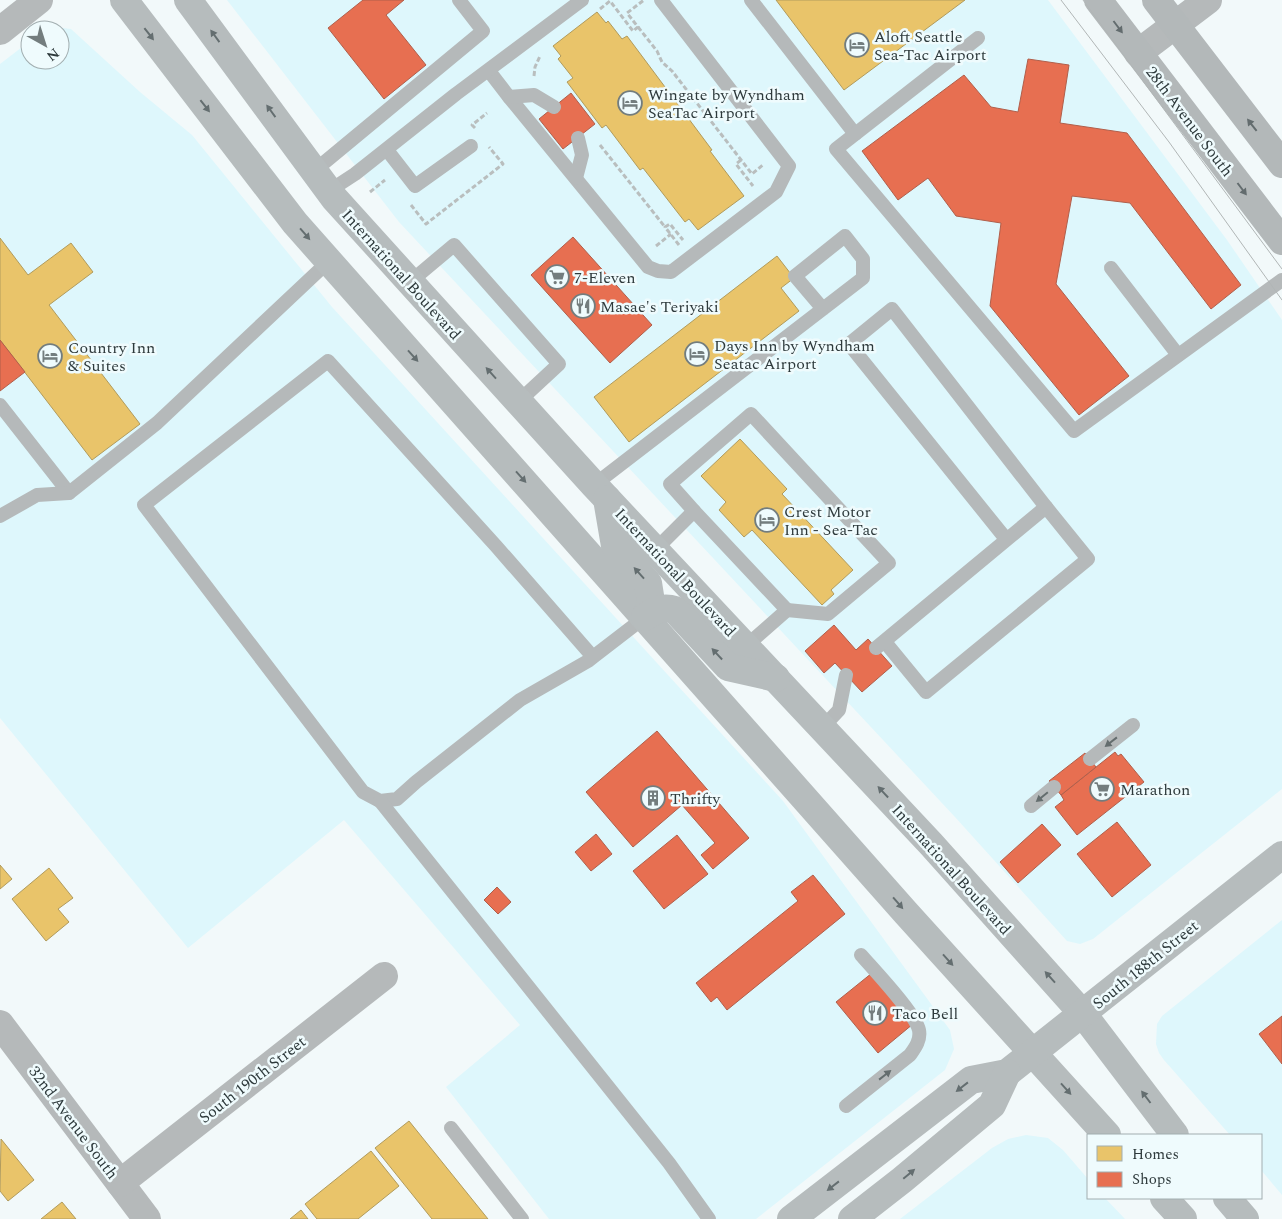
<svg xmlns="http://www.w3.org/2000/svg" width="1282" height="1219" font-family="Spectral,serif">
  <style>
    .built { fill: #def7fc }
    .homes { fill: #e9c46a; stroke: #b19b5c }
    .shops { fill: #e76f51; stroke: #b05f4b }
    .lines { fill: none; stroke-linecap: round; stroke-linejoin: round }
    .path { stroke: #b9bebe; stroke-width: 3; stroke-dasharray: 5 2.5; stroke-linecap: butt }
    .service { stroke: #b5b9ba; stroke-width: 14 }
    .minor { stroke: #b5b9ba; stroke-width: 28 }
    .tertiary { stroke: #b5b9ba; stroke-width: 28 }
    .secondary { stroke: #b3b8b9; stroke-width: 28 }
    .primary { stroke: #b6bcbd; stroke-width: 28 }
    .tram { stroke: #b1b6b6; stroke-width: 1 }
    .oneway { fill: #636c6e }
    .oneway2 { fill: #646e70 }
    .oneway3 { fill: #646d6e }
    .labels { text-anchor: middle; stroke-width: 5; stroke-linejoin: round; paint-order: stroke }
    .poi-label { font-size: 16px; fill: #2e3a3c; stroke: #effbfd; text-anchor: start }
    .street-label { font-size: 16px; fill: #2e3a3c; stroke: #effbfd }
  </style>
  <rect width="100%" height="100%" fill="#f2f9fa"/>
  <g class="built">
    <polygon points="227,0 1048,0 1227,240 1282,320 1282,789 1093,939 1080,944 1067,941 955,817 399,222"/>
    <polygon points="55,27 71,29 140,92 192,135 332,307 783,801 950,1030 954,1049 945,1070 756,1219 549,1219 446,1087 520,1025 344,820 188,948 0,718 0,64 30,41 30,60 60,60 60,30 49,30"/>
    <polygon points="1282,920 1282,1195 1261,1170 1261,1135 1230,1135 1164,1060 1159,1053 1156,1044 1157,1024 1162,1016"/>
    <polygon points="1026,1135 1048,1138 1063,1150 1088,1179 1088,1198 1105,1198 1125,1219 900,1219 992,1148 1008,1139"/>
  </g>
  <g class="homes">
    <polygon points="776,0 965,0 844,90"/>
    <polygon points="597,12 606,23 608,21 622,39 627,36 712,150 710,151 744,196 698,230 689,219 685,222 643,168 640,170 606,125 602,128 567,82 573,78 558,59 561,56 553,46"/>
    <polygon points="0,238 28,275 71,243 93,272 49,305 140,424 92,460 0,340"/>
    <polygon points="777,256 794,278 781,288 799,311 629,442 594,397"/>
    <polygon points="740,439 787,489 782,494 853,570 831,590 834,594 822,605 752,530 744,537 719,510 726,502 701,476"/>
    <polygon points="0,865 12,879 0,889"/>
    <polygon points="49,868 73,898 58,909 69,922 46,941 12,899"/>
    <polygon points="409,1121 488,1219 432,1219 375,1148"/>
    <polygon points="1,1139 34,1180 8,1201 0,1191"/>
    <polygon points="371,1151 399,1186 358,1219 317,1219 305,1204"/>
    <polygon points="62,1202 76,1219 41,1219"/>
    <polygon points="301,1210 308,1219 290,1219"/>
  </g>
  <g class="shops">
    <polygon points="363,0 404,0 386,15 426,65 384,99 328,28"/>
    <polygon points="1028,59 1069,65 1060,123 1127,133 1241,285 1211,309 1130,203 1072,196 1056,284 1129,376 1079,415 990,306 1001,223 956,216 928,178 898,200 862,151 964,75 991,107 1018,112"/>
    <polygon points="571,93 595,124 563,149 539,119"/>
    <polygon points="573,237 652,325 610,363 531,275"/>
    <polygon points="0,340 25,372 0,391"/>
    <polygon points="834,625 856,650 868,639 892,666 862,692 835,663 824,673 805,651"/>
    <polygon points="657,731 749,838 713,869 701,855 715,843 682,805 633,847 586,792"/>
    <polygon points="1115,752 1118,756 1121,754 1144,782 1077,835 1055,807 1064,800 1061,795"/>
    <polygon points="1085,753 1096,767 1061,795 1049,781"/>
    <polygon points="1117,822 1151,865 1112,897 1077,854"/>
    <polygon points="1042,824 1061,845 1018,883 1000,862"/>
    <polygon points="596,834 612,854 591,871 575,852"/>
    <polygon points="677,835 708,874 664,909 633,871"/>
    <polygon points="813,875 845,914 727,1010 717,997 711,1002 696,983 798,901 791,892"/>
    <polygon points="497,887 511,902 498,914 484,900"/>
    <polygon points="872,973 913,1024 878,1053 836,1002"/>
    <polygon points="1282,1016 1282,1064 1259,1034"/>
  </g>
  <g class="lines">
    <g class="path">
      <polyline points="600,9 610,1 633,31 638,27 627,13 644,0"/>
      <polyline points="638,27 657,51 662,62 672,71 752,174 764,164"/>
      <polyline points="534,76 535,67 540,56"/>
      <polyline points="475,128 472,125 487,113"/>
      <polyline points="600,145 665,227"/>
      <polyline points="741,160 736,164 753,186"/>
      <polyline points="370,192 385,180"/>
      <polyline points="411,205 426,224 503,164 489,147"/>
      <polyline points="679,245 665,227 670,224 683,240"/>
      <polyline points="656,246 671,234"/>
    </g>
    <g class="service">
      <polyline points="751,0 855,134"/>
      <polyline points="978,38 836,149 1074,431 1282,280"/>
      <polyline points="489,71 509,97 648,267 658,271 671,272 776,192 789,166 661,0"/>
      <polyline points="509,97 534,95 554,107"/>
      <polyline points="387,150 415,186 471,146"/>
      <polyline points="314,171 483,31 459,0"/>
      <polyline points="576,178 582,155 578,138"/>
      <polyline points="329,191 355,174 456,94 582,0"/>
      <polyline points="1111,268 1178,355"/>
      <polyline points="410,282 454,245 559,364 518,402"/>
      <polyline points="0,405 69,493 157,423 329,261"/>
      <polyline points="594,485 863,278 863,259 845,236 795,276 823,309"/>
      <polyline points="694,511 670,484 751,414 889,563 828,614 787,610"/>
      <polyline points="0,516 37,495 69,493"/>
      <polyline points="655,550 694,511 787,610 746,646"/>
      <polyline points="885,642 926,692 1088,559 1046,507"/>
      <polyline points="876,648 1046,507 892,309 849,344 1006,539"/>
      <polyline points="593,657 496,546 328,361 144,505 363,792 380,801 397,799 416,782 520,700 588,661 593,657 645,617"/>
      <polyline points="822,728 839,710 846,675"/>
      <polyline points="1090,759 1133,725"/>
      <polyline points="380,801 669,1163 709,1219"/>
      <polyline points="1031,806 1054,787"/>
      <path d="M846,1106L910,1055C915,1048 921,1040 919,1030C915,1013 874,970 861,955"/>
      <polyline points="451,1128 522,1219"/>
    </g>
    <g class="minor">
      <polyline points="0,1024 147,1219"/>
      <polyline points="120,1183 384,976"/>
    </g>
    <g class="tertiary">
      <polyline points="0,31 39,0"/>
      <polyline points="1138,53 1208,0"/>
    </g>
    <g class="secondary">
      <polyline points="1098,0 1282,241"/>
      <polyline points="1156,0 1282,164"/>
    </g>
    <g class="primary">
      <polyline points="124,0 295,223 906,913 1107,1135"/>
      <polyline points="188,0 334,198 594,485 931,844 1083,1014 1175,1135"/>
      <polyline points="607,499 615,546 648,583 651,602 649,610 645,617"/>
      <path d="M645,617C655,610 663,606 675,610L728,667L776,678"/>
      <polyline points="1164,1198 1183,1219"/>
      <polyline points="1227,1198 1245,1219"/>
      <polyline points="791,1219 971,1080 1007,1073 1282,855"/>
      <polyline points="852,1219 902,1180 992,1105 1007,1073"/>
    </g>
    <g class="tram">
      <polyline points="1061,0 1169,142 1282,300"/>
      <polyline points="1083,0 1282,269"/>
    </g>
  </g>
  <defs><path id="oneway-solid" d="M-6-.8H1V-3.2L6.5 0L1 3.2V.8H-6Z" transform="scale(1.25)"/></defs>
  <g class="oneway">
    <use href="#oneway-solid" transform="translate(1118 27) rotate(53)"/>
    <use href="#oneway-solid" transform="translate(1252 125) rotate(-128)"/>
    <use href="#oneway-solid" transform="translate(1242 189) rotate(53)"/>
  </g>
  <g class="oneway2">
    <use href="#oneway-solid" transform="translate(149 34) rotate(52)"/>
    <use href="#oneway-solid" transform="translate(215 36) rotate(-126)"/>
    <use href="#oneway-solid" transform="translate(205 106) rotate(52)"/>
    <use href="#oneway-solid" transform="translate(271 111) rotate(-126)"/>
    <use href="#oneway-solid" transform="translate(305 234) rotate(49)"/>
    <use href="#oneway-solid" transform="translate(413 356) rotate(48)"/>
    <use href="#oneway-solid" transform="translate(491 373) rotate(-132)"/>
    <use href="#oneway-solid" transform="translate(521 477) rotate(48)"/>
    <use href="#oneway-solid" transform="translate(639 573) rotate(-132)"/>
    <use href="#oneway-solid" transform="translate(717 654) rotate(-133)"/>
    <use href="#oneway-solid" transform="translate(883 792) rotate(-133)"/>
    <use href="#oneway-solid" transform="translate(898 903) rotate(49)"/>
    <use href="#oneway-solid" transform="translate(948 960) rotate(48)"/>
    <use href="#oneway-solid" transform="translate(1050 977) rotate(-132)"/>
    <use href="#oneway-solid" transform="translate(962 1087) rotate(142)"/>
    <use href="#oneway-solid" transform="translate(1066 1089) rotate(48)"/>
    <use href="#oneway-solid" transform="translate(1146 1097) rotate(-127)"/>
    <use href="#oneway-solid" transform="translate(909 1174) rotate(-40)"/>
    <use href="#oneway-solid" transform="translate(833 1186) rotate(142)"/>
  </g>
  <g class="oneway3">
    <use href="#oneway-solid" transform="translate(1111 742) rotate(142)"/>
    <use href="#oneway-solid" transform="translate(1042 797) rotate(141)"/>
    <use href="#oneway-solid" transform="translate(885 1075) rotate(-38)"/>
  </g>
  <defs>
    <g id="hotel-ring" transform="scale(1.25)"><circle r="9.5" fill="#effbfd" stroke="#737d7e" stroke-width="1.5"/><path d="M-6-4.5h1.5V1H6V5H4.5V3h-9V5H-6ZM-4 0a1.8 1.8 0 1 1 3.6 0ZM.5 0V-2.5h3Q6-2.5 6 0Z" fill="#737d7e"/></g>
    <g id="supermarket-ring" transform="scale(1.25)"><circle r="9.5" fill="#effbfd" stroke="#737d7e" stroke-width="1.5"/><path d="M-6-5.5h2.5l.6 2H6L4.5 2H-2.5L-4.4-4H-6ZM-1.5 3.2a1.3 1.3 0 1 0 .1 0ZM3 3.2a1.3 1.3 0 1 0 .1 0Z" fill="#737d7e"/></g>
    <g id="restaurant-ring" transform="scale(1.25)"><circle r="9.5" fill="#effbfd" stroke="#737d7e" stroke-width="1.5"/><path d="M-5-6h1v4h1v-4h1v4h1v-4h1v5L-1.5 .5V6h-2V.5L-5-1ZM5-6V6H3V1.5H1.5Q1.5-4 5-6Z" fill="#737d7e"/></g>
    <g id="building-ring" transform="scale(1.25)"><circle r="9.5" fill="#effbfd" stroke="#737d7e" stroke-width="1.5"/><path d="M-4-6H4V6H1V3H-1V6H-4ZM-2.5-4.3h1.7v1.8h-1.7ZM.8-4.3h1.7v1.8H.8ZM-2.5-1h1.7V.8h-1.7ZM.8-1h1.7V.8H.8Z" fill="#737d7e"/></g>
  </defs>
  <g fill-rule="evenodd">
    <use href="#hotel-ring" x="857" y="45"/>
    <use href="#hotel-ring" x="630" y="103"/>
    <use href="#supermarket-ring" x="557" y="277"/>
    <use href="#restaurant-ring" x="583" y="306"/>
    <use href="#hotel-ring" x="697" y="354"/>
    <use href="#hotel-ring" x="50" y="356"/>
    <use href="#hotel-ring" x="767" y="520"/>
    <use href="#supermarket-ring" x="1102" y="789"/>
    <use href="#building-ring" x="653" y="798"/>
    <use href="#restaurant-ring" x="875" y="1013"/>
  </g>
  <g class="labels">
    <g class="poi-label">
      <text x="874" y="42">Aloft Seattle<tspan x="874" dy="18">Sea-Tac Airport</tspan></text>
      <text x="648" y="100">Wingate by Wyndham<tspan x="648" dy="18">SeaTac Airport</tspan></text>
      <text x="574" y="283">7-Eleven</text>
      <text x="600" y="312">Masae's Teriyaki</text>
      <text x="714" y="351">Days Inn by Wyndham<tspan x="714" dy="18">Seatac Airport</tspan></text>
      <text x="68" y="353">Country Inn<tspan x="68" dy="18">&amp; Suites</tspan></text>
      <text x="784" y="517">Crest Motor<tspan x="784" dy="18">Inn - Sea-Tac</tspan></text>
      <text x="1120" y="795">Marathon</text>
      <text x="670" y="804">Thrifty</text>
      <text x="892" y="1019">Taco Bell</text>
    </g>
    <g class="street-label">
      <text transform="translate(1190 121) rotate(53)" y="6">28th Avenue South</text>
      <text transform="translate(402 274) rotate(48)" y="6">International Boulevard</text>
      <text transform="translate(676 572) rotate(47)" y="6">International Boulevard</text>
      <text transform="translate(952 869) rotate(48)" y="6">International Boulevard</text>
      <text transform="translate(1145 964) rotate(-39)" y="6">South 188th Street</text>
      <text transform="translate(252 1079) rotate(-38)" y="6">South 190th Street</text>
      <text transform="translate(74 1122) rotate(53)" y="6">32nd Avenue South</text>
    </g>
  </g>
  <rect x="1087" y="1134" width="175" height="65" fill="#effbfd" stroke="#a2aeb0"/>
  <rect x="1097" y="1146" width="25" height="15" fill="#e9c46a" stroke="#a2aeb0"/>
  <text x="1132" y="1159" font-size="15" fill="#2e3a3c">Homes</text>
  <rect x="1097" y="1172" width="25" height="15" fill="#e76f51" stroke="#a2aeb0"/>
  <text x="1132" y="1184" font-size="15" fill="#2e3a3c">Shops</text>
  <g transform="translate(45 45) rotate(141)"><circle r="24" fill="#effbfd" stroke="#a2aeb0"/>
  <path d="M0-4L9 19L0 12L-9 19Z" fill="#737d7e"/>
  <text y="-8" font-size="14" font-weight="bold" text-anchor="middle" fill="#2e3a3c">N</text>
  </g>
</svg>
